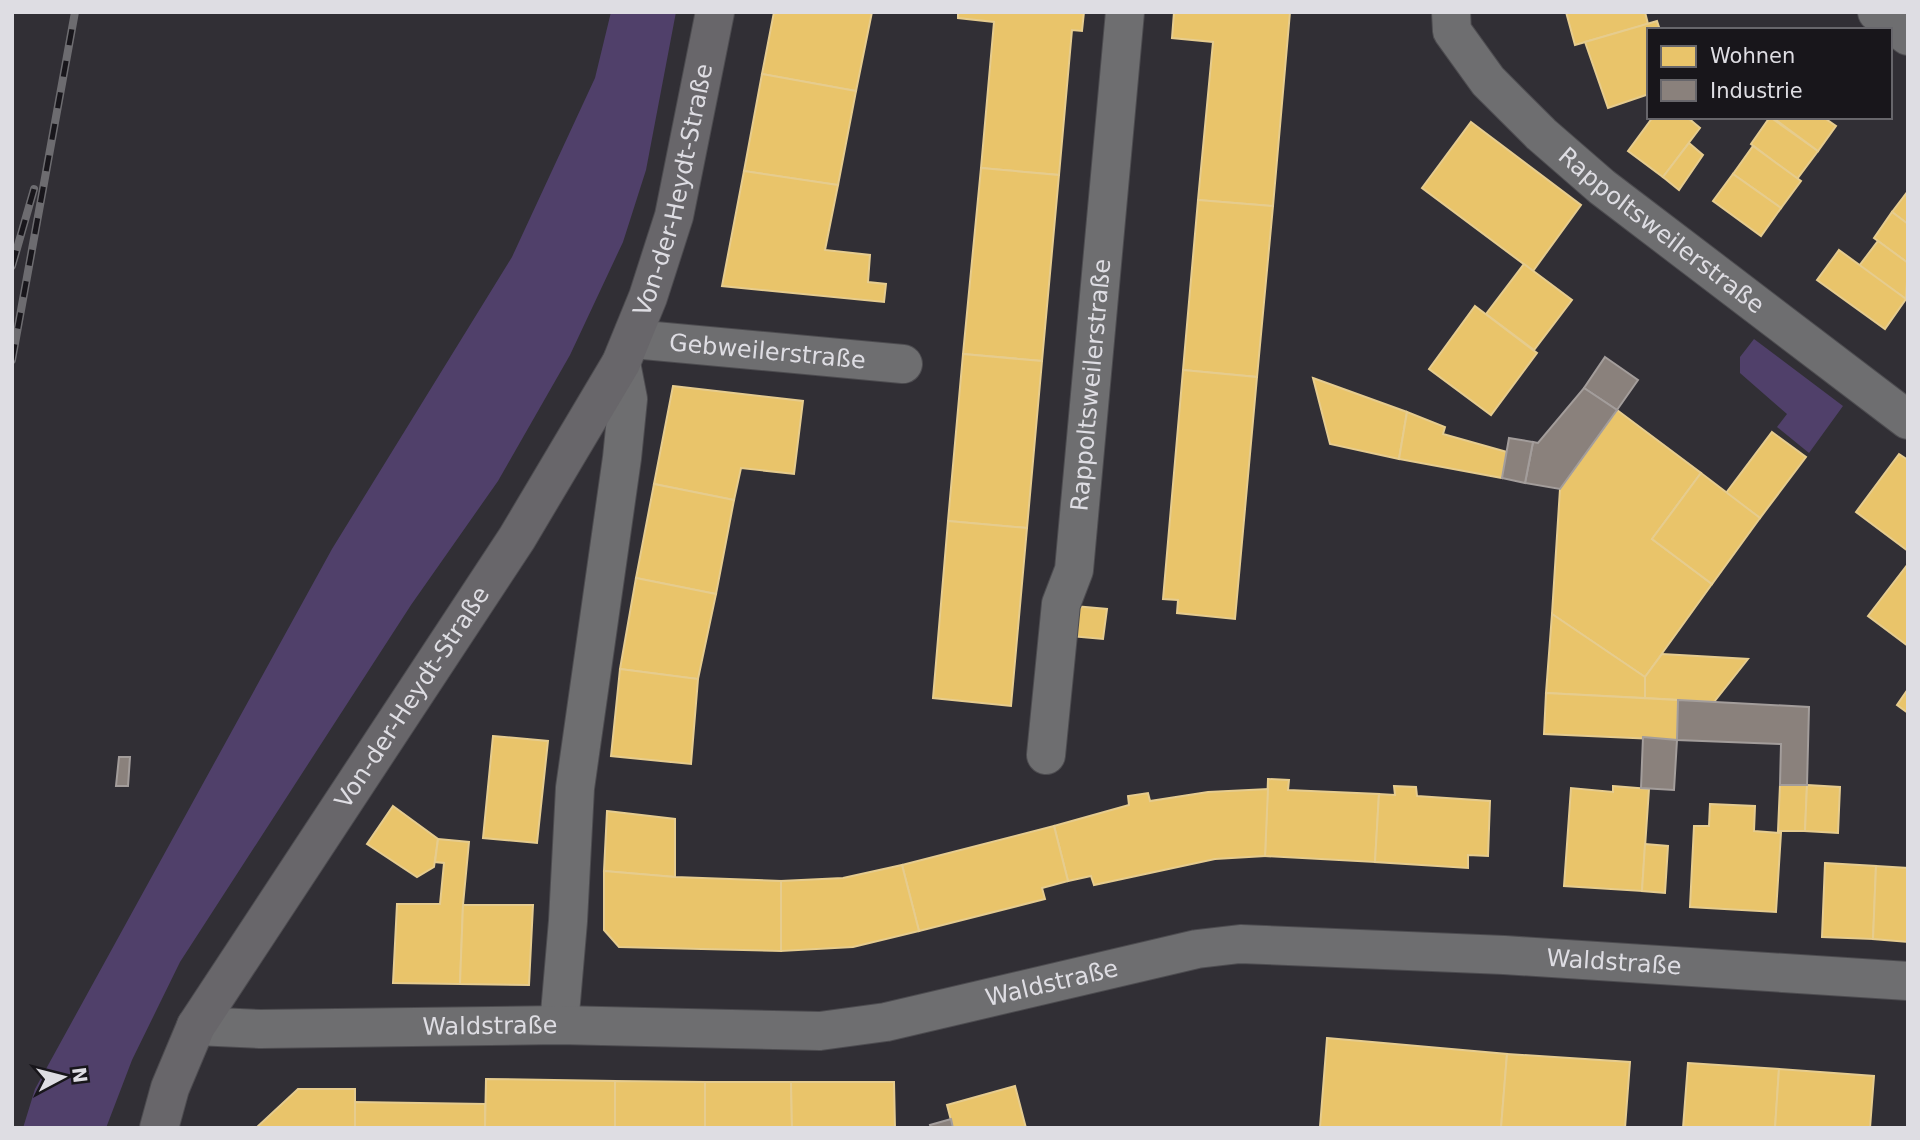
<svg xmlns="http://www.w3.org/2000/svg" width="1920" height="1140" font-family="'DejaVu Sans',sans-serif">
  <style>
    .green { fill: #50406a }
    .homes { fill: #e9c46a; stroke: #e6cc8e; stroke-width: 2 }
    .industry { fill: #8a817c; stroke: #a39d9b; stroke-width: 2 }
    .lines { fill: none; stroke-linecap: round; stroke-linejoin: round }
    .street-casing { stroke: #4d4c50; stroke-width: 40 }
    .secondary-casing { stroke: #4d4c50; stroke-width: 40 }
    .street { stroke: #6e6e70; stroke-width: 38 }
    .secondary { stroke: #68666a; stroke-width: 38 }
    .rail-casing { stroke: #6d6c70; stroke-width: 8 }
    .rail { stroke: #18161b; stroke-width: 5; stroke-dasharray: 16; stroke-linecap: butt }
    .labels { text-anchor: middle; stroke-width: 7; stroke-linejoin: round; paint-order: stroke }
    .street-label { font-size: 24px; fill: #dedde3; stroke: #18161b }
  </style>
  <rect width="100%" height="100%" fill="#312f35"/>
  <g class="green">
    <polygon points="611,12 676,12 646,170 623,242 570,355 498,481 411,605 180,962 132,1060 106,1128 23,1128 35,1089 332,549 512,257 595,78"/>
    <polygon points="1754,339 1843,406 1809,453 1777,427 1787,414 1740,373 1740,357"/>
  </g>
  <g class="homes">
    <polygon points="774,12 872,12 856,91 762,74"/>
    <polygon points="958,12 1084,12 1082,31 1072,30 1059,175 981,168 994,22 958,18"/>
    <polygon points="1174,12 1290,12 1273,206 1198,200 1213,42 1172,38"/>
    <polygon points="1566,12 1645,12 1648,24 1575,45"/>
    <polygon points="1657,21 1660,30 1649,30 1649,94 1608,108 1585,42"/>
    <polygon points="762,74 856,91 838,185 744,171"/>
    <polygon points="1653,117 1687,117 1700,128 1663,177 1628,151"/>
    <polygon points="1770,117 1818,151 1797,179 1751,144"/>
    <polygon points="1772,117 1823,117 1836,126 1818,151"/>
    <polygon points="1471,122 1581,205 1533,271 1422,188"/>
    <polygon points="1689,143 1703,155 1679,190 1663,177"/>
    <polygon points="1753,146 1801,181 1781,208 1733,174"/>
    <polygon points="981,168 1059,175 1042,361 963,354"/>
    <polygon points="744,171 838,185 825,250 870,255 868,282 886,284 884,302 722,286"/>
    <polygon points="1733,174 1781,208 1761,236 1713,201"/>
    <polygon points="1908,191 1908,224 1892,212"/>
    <polygon points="1198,200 1273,206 1257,377 1183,370"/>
    <polygon points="1892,212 1908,224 1908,263 1874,238"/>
    <polygon points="1878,241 1908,263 1906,299 1859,266"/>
    <polygon points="1839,250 1906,299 1885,329 1817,280"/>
    <polygon points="1524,264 1572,300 1534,350 1486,314"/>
    <polygon points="1475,306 1537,353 1491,415 1429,369"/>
    <polygon points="963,354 1042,361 1027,528 948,521"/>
    <polygon points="1183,370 1257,377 1235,619 1177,613 1178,600 1163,599"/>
    <polygon points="1313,378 1407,412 1399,459 1330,444"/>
    <polygon points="673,386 803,401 794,474 741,468 734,500 654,484"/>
    <polygon points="1617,410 1701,473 1652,539 1712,584 1645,677 1552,614 1560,489"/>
    <polygon points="1407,412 1445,427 1443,434 1507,452 1502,478 1399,459"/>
    <polygon points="1772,432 1806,457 1760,518 1726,493"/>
    <polygon points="1899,454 1908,460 1908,551 1856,512"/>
    <polygon points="1701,473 1760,518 1712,584 1652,539"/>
    <polygon points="654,484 734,500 716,594 636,578"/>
    <polygon points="948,521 1027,528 1011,706 933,698"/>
    <polygon points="1908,564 1908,646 1868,616"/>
    <polygon points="636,578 716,594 698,679 620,669"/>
    <polygon points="1074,606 1107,609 1103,639 1071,636"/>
    <polygon points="1552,614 1645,677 1645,698 1546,693"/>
    <polygon points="1662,654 1748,659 1714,702 1645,698 1645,677"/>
    <polygon points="620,669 698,679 691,764 611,756"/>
    <polygon points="1908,689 1908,713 1897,705"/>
    <polygon points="1546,693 1678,700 1677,740 1544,734"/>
    <polygon points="493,736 548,741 537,843 483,838"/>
    <polygon points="1268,779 1289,780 1288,790 1379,794 1375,862 1265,856"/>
    <polygon points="1780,785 1807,785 1805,831 1778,831"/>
    <polygon points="1807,785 1840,787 1838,833 1805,831"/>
    <polygon points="1394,786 1416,787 1417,796 1490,801 1488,856 1468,855 1468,868 1375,862 1379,794 1395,795"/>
    <polygon points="1613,786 1649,789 1642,891 1564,886 1571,788 1613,792"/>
    <polygon points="1268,789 1265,856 1215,859 1094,885 1091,876 1068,881 1054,826 1129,805 1128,796 1148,793 1150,801 1208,792"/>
    <polygon points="1710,804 1755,806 1754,831 1781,833 1776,912 1690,907 1694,826 1709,826"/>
    <polygon points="393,806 438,839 434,867 417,877 367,844"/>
    <polygon points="607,811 675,819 675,877 604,871"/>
    <polygon points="1054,826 1068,881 1042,888 1045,899 919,931 902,865"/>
    <polygon points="438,839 469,842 463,905 460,984 393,983 397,904 440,904 444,863 435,862"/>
    <polygon points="1645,844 1668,846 1665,893 1642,891"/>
    <polygon points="1825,863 1876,866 1873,939 1822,937"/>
    <polygon points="902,865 919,931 853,947 781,951 781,881 843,878"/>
    <polygon points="1876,866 1908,868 1908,942 1873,939"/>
    <polygon points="604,871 675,877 781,881 781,951 619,947 604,930"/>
    <polygon points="463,905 533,905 529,985 460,984"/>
    <polygon points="1327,1038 1507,1054 1501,1128 1320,1127"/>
    <polygon points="1507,1054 1630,1062 1625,1128 1501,1128"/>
    <polygon points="1688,1063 1779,1069 1775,1128 1683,1128"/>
    <polygon points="1779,1069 1874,1076 1870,1128 1775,1128"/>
    <polygon points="486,1079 615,1081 615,1128 485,1128"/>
    <polygon points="615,1081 705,1082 705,1128 615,1128"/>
    <polygon points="705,1082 791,1082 792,1128 705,1128"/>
    <polygon points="791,1082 894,1082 895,1128 792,1128"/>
    <polygon points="1015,1086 1026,1128 953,1128 947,1105"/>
    <polygon points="298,1089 355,1089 355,1128 256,1128"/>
    <polygon points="355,1102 485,1104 485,1128 355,1128"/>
  </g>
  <g class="industry">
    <polygon points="1605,357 1638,380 1617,410 1584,388"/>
    <polygon points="1584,388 1617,410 1560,489 1525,483 1533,442 1538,443"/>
    <polygon points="1509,438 1533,442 1525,483 1502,478"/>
    <polygon points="1678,700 1809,707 1807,785 1780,785 1781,744 1677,740"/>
    <polygon points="1643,737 1677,740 1674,790 1641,788"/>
    <polygon points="119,757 130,757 128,786 116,786"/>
    <polygon points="951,1119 953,1128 931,1128 930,1125"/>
  </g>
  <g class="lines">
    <g class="street-casing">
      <g id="street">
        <path id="s1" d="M1451,12L1452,31L1488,81L1541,134L1602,187L1908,420"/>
        <polyline points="1877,12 1908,36"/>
        <path id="s2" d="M633,339L903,364"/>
        <path id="s3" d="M1046,755L1061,604L1074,570L1125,12"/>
        <polyline points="559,1025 568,921 575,788 622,458 628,399 621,363"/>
        <path id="s4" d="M196,1026L260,1029L559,1025L820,1031L886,1022L1197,949L1240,944L1504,955L1908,981"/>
      </g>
    </g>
    <g class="secondary-casing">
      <g id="secondary">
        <path id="s5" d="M159,1128L170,1088L196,1026L517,538L621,363L648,297L674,216L715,12"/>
      </g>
    </g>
    <use href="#street" class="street"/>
    <use href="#secondary" class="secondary"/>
    <g class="rail-casing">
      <g id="rail">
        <polyline points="12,266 34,189"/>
        <polyline points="12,360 75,12"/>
      </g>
    </g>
    <use href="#rail" class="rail"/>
  </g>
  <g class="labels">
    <g class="street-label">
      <text dy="8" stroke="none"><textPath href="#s5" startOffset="1078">Von-der-Heydt-Straße</textPath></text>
      <text dy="8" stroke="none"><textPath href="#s1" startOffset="310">Rappoltsweilerstraße</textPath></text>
      <text dy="8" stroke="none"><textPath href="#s2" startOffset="135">Gebweilerstraße</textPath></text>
      <text dy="8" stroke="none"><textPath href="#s3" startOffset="374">Rappoltsweilerstraße</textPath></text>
      <text dy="8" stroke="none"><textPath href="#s5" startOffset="502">Von-der-Heydt-Straße</textPath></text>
      <text dy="8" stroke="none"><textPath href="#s4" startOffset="1428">Waldstraße</textPath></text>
      <text dy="8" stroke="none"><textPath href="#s4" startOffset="861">Waldstraße</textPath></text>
      <text dy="8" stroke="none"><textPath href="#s4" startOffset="294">Waldstraße</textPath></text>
    </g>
  </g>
  <rect width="1920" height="1140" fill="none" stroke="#dedde3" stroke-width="28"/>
  <rect x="1647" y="28" width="245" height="91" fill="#18161b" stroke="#67666b" stroke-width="2"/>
  <rect x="1661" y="46" width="35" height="21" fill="#e9c46a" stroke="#67666b" stroke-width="2"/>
  <text x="1710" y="63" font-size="21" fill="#dedde3">Wohnen</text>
  <rect x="1661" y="80" width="35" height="21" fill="#8a817c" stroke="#67666b" stroke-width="2"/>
  <text x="1710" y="98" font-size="21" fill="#dedde3">Industrie</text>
  <g transform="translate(63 1077) rotate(83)" stroke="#18161b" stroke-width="5" paint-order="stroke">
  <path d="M0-5L12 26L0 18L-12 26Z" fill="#dedde3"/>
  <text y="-10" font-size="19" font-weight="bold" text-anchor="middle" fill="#dedde3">N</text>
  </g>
</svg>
